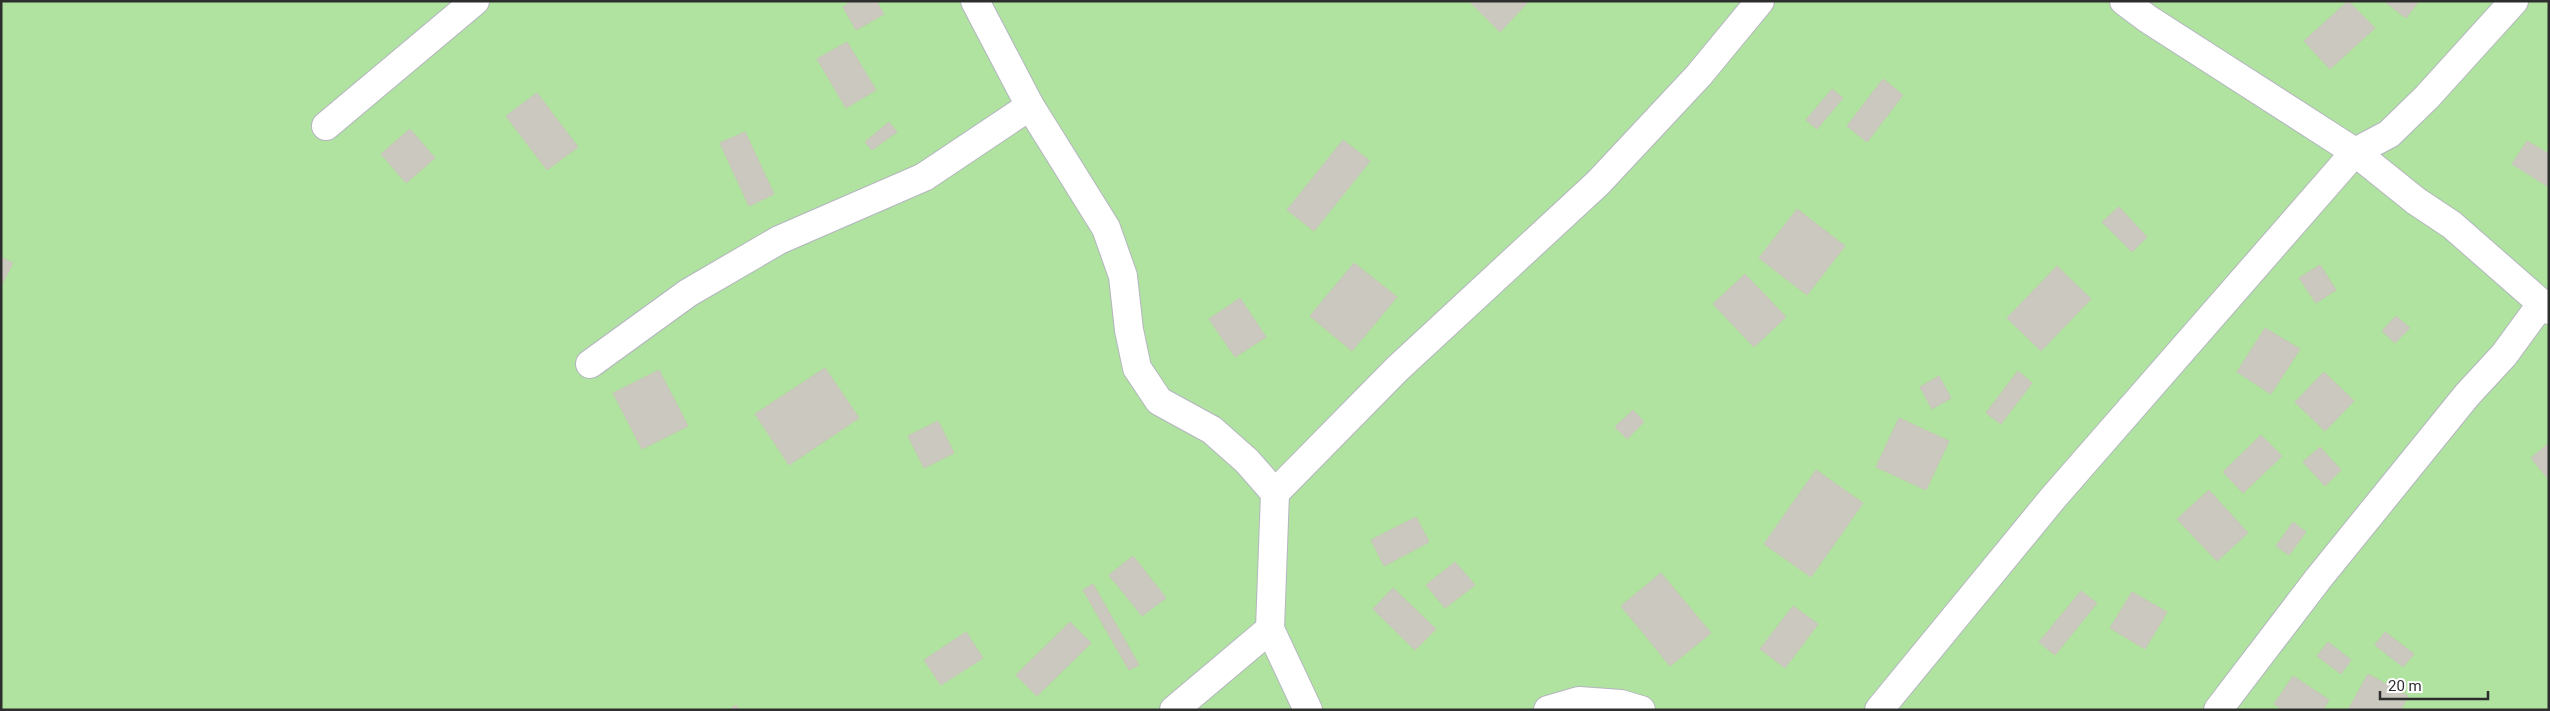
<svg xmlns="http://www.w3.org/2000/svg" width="2550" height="711" font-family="Roboto,sans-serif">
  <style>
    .grass { fill: #afe39f }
    .building { fill: #cac8bf; stroke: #cac6ba }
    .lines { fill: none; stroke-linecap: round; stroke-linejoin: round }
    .minor-casing { stroke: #b4b5c0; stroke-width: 30 }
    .minor { stroke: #fff; stroke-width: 28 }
  </style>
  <rect width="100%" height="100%" fill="#eeeae1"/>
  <rect class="grass" x="1" y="1" width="2548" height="709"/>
  <g class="building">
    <polygon points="852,1 876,1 884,14 856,30 843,7"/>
    <polygon points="1469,1 1529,1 1500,32"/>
    <polygon points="2348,1 2375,28 2330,69 2304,41"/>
    <polygon points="2384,1 2419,1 2406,18"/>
    <polygon points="847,42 876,90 846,108 817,59"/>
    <polygon points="1883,79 1903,95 1867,142 1847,126"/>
    <polygon points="1832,89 1843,98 1817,129 1806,120"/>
    <polygon points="537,93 578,147 547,170 506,116"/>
    <polygon points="889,122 897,132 872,150 865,142"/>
    <polygon points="410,129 435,158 406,183 381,154"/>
    <polygon points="745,132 774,194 749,206 720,143"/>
    <polygon points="1343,140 1370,161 1314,231 1287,210"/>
    <polygon points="2527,141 2549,154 2547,186 2512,164"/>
    <polygon points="2119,207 2147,237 2132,252 2102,222"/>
    <polygon points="1797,209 1845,246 1807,295 1759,258"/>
    <polygon points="1,257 13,263 1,286"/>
    <polygon points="1354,263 1397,297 1352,351 1310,316"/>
    <polygon points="2320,265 2336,290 2316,303 2299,278"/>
    <polygon points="2057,266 2091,299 2041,351 2007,318"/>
    <polygon points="1745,274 1786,317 1754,347 1713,304"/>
    <polygon points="1240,298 1266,337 1235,357 1209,319"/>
    <polygon points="2396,316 2410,328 2395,343 2382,331"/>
    <polygon points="2265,328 2300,349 2271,394 2237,372"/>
    <polygon points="825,368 859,418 789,465 755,414"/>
    <polygon points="659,370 688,426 642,449 613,393"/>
    <polygon points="2018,371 2032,383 2001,424 1986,413"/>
    <polygon points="2324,372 2354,401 2325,431 2295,402"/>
    <polygon points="1939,376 1951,398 1932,409 1920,387"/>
    <polygon points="1633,410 1644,422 1627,439 1615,427"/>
    <polygon points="1899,418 1949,441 1926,490 1876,467"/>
    <polygon points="938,421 954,453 924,468 908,436"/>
    <polygon points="2261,435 2282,456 2243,493 2223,472"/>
    <polygon points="2549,443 2549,480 2531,458"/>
    <polygon points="2320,447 2341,470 2325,486 2303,462"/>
    <polygon points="1816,470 1863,503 1811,577 1764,544"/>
    <polygon points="2209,490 2248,533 2217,561 2177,519"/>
    <polygon points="1416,517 1429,542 1384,566 1371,540"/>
    <polygon points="2293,522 2306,532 2289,555 2276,546"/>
    <polygon points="1133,556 1166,598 1142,616 1109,575"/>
    <polygon points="1455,562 1475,585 1445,608 1426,585"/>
    <polygon points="1661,573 1711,633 1670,666 1621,606"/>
    <polygon points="1093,584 1139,665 1129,670 1083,590"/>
    <polygon points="1393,588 1436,629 1415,650 1373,609"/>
    <polygon points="2081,591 2097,603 2055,655 2039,642"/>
    <polygon points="2132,592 2167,612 2145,649 2110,628"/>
    <polygon points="1793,606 1818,624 1785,668 1760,649"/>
    <polygon points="1070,622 1091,643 1037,696 1016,675"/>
    <polygon points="966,632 983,658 941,685 924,660"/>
    <polygon points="2385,632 2414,654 2403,667 2375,645"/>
    <polygon points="2328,642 2351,660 2341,674 2317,656"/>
    <polygon points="2368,674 2408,696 2401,710 2348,710"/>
    <polygon points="2293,676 2329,700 2323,710 2283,710 2274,704"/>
    <polygon points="736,705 739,710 729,710"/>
  </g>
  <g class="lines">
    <g class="minor-casing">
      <g id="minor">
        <polyline points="975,1 1030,106 1106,228 1123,276 1129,330 1137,368 1159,401 1212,430 1247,461 1275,493 1270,629 1308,710"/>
        <polyline points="2124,1 2148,19 2355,152 2416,201 2452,225 2549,310"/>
        <polyline points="326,126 475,1"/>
        <polyline points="590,364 688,293 779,240 924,177 1030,106"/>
        <polyline points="1275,493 1397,369 1598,183 1699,75 1760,1"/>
        <polyline points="1174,710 1270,629"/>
        <polyline points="1548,710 1579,701 1621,704 1641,710"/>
        <polyline points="1879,710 2053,498 2355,152 2389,134 2427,97 2514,1"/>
        <polyline points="2218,710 2318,579 2467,395 2504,355 2542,303"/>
      </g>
    </g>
    <use href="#minor" class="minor"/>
  </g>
  <rect width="2550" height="711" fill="none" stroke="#2e2e2e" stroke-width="5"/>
  <path d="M2380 691v8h108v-8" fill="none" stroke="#2e2e2e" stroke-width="2.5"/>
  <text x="2388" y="691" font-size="15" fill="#2e2e2e" stroke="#ffffff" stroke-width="4" paint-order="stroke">20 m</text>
</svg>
